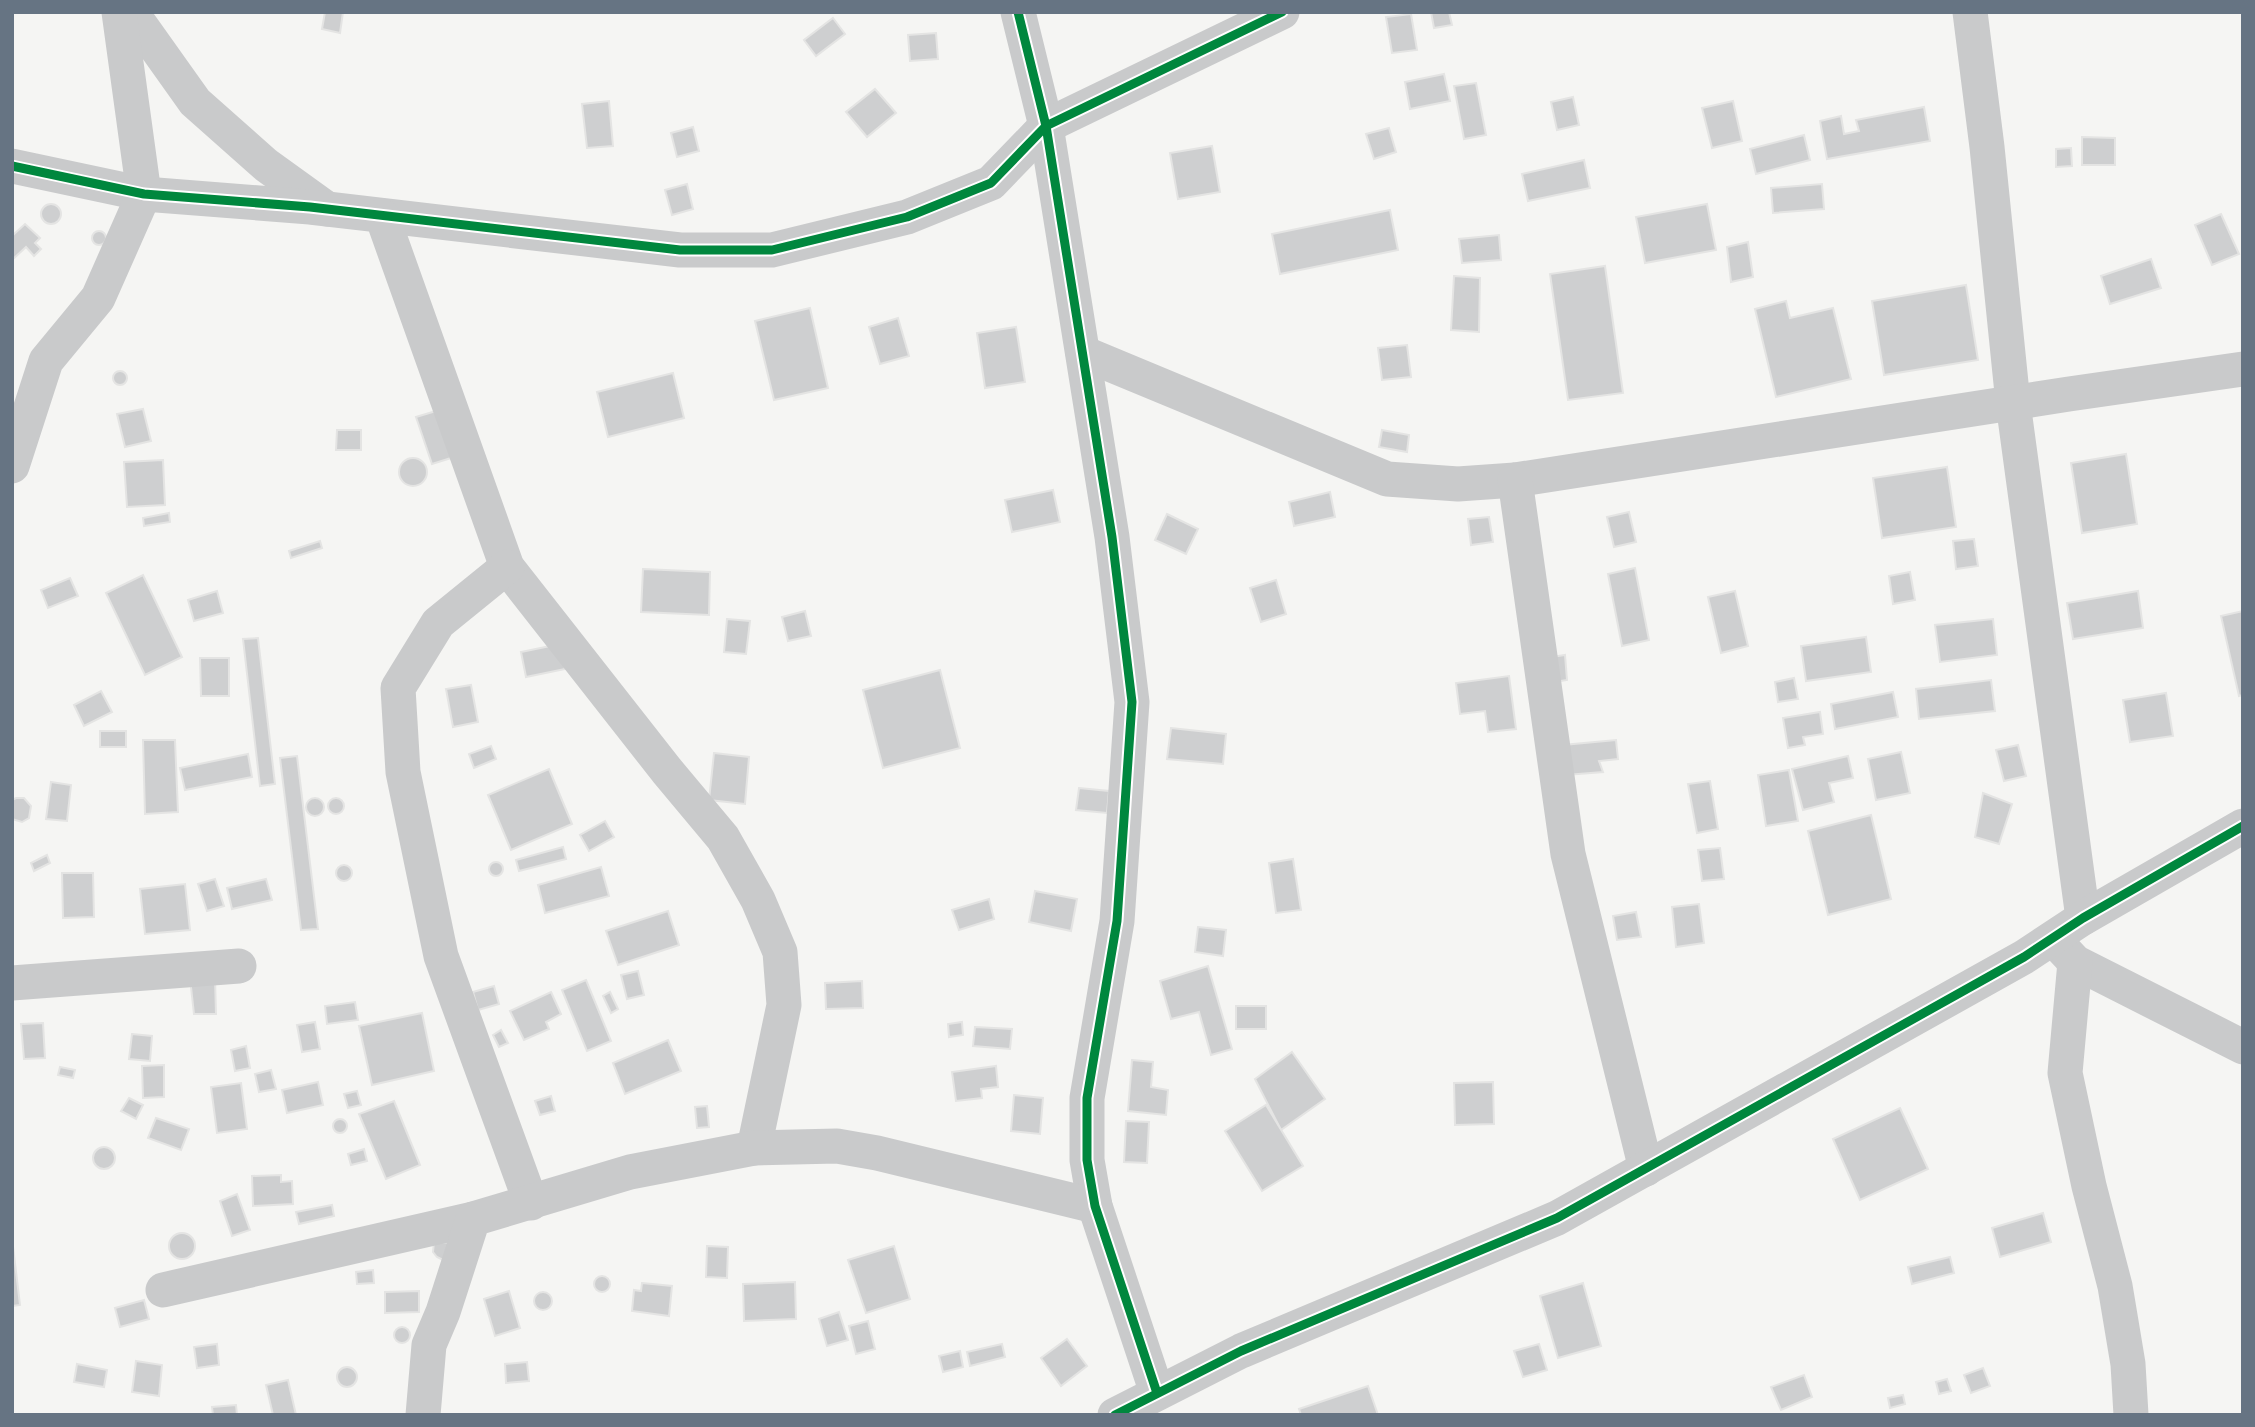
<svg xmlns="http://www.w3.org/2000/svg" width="2255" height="1427" font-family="Jost,sans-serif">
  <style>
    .building { fill: #cecfd0; stroke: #e4e4e3; stroke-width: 2 }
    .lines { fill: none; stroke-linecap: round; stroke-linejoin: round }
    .street { stroke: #c9cacb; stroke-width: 35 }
    .cycleway-casing { stroke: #fff; stroke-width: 13 }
    .cycleway { stroke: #00873e; stroke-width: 9 }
  </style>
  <rect width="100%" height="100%" fill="#f5f5f3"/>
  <g class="building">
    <polygon points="325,12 343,12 340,33 322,29"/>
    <polygon points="1431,12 1449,12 1452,25 1434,28"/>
    <polygon points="1411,14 1417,50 1392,53 1386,17"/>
    <polygon points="833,18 845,34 816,56 804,40"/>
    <polygon points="936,33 938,59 910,61 908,35"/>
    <polygon points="1444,74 1450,101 1410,109 1405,82"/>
    <polygon points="1476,83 1486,135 1464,139 1454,86"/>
    <polygon points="875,89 896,113 867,137 846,112"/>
    <polygon points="1573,97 1579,125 1557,130 1551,102"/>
    <polygon points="609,101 613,146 587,148 582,104"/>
    <polygon points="1733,101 1742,141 1712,148 1702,108"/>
    <polygon points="1924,107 1930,141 1827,159 1820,121 1841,116 1844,134 1859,131 1856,120"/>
    <polygon points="693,127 699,151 677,157 671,133"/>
    <polygon points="1389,128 1396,152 1374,159 1366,134"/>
    <polygon points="1804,135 1810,160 1756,174 1750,149"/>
    <polygon points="2082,137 2115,138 2115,165 2082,165"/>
    <polygon points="1212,146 1220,192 1178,199 1170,153"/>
    <polygon points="2071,148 2072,166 2056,167 2056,149"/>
    <polygon points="1584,160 1590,188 1528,201 1522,174"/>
    <polygon points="687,184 693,209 672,215 665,190"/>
    <polygon points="1822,184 1824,209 1773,213 1771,188"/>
    <polygon points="1707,204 1716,250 1645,263 1636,217"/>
    <circle cx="51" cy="214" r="10"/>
    <polygon points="1390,210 1398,250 1280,274 1272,234"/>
    <polygon points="2221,214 2239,254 2212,265 2195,225"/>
    <polygon points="25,224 40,238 35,243 41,249 34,256 26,247 12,260 12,236"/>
    <circle cx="99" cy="238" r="7"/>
    <polygon points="1499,235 1501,260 1462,263 1459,239"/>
    <polygon points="1748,242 1753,277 1731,282 1727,247"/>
    <polygon points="2151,259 2161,288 2110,304 2101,276"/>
    <polygon points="1605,266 1623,393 1568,400 1550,274"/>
    <polygon points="1454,276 1480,278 1479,332 1451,330"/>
    <polygon points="1966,285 1978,360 1884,375 1872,301"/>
    <polygon points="1786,301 1790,318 1833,308 1851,379 1776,397 1755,309"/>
    <polygon points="810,308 828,388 774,400 755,321"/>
    <polygon points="898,318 909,356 880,364 869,327"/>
    <polygon points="1016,327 1025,382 985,388 977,333"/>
    <polygon points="1407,345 1411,377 1382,380 1378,348"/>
    <circle cx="120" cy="378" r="7"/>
    <polygon points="673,373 684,418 608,437 597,392"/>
    <polygon points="143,409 151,441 125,447 117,414"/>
    <polygon points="436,411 451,458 432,464 416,417"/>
    <polygon points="337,430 361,430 361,450 336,450"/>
    <polygon points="1382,430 1409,435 1407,452 1379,447"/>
    <polygon points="2126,454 2137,524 2082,533 2071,463"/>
    <circle cx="413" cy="472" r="14"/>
    <polygon points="163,460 165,505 127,507 124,462"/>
    <polygon points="1947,467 1956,527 1882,538 1873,478"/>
    <polygon points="1053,490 1060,522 1012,532 1005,500"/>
    <polygon points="1330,492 1335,517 1294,526 1289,502"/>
    <polygon points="1629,512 1636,542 1614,547 1607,517"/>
    <polygon points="169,513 170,522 144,526 143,518"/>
    <polygon points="1167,514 1198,529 1186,554 1155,540"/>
    <polygon points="1489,517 1493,542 1471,545 1468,519"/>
    <polygon points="1974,539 1978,566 1956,569 1953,541"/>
    <polygon points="320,541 322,548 291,558 289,551"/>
    <polygon points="1635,568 1649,640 1622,646 1608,574"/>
    <polygon points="643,569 710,572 709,615 641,612"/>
    <polygon points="1910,572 1915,600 1893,604 1889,576"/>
    <polygon points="143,575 182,657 145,675 106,593"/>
    <polygon points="70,578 78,596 48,608 41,590"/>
    <polygon points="1276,580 1286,614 1261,622 1250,588"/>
    <polygon points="217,591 223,613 194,621 188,600"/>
    <polygon points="1735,591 1748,646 1721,653 1708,597"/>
    <polygon points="2138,591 2143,628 2073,639 2067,603"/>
    <polygon points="805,611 811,636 788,641 782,617"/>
    <polygon points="2243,611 2243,695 2239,696 2221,616"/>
    <polygon points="727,619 750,621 746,654 724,652"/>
    <polygon points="1993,619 1997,655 1940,662 1935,625"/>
    <polygon points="1866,637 1871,672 1806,681 1801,646"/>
    <polygon points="258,638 275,784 260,786 243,639"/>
    <polygon points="560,644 565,669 526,677 521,652"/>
    <polygon points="1565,655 1567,680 1554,682 1551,657"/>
    <polygon points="200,658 229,658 229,696 201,696"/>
    <polygon points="940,670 960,748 883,768 863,690"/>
    <polygon points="1509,676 1516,729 1488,732 1485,711 1460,714 1456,683"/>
    <polygon points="1794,678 1798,699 1778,702 1775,682"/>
    <polygon points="1991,680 1995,711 1919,719 1916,689"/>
    <polygon points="471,685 478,722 453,727 446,689"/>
    <polygon points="101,691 112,712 84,726 74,705"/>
    <polygon points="1893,692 1898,717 1835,729 1831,704"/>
    <polygon points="2166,693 2173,736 2130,742 2123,700"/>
    <polygon points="1820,712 1823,734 1803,737 1805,745 1788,748 1783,718"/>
    <polygon points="1171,728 1226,734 1223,764 1167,759"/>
    <rect x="100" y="731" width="26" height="16"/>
    <polygon points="143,740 175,740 178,812 145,814"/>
    <polygon points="1616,740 1618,759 1599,761 1603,772 1566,775 1563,745"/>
    <polygon points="2018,745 2026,776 2004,781 1996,750"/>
    <polygon points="491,746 496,759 474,768 469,754"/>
    <polygon points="1901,752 1910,793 1876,800 1868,759"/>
    <polygon points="714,753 749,757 745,804 709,800"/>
    <polygon points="248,754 252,777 185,790 180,768"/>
    <polygon points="297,756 318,929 301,930 280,758"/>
    <polygon points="1848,756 1853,778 1829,783 1834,802 1803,810 1792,769"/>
    <polygon points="549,769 572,824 511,850 488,795"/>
    <polygon points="1789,770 1798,821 1766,826 1758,775"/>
    <polygon points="1710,781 1718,829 1697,833 1688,784"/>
    <polygon points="51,782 71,785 67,821 46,819"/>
    <polygon points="1079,788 1109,791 1107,813 1076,810"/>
    <polygon points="1983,793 2012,804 1999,844 1975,837"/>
    <circle cx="315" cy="807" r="9"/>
    <circle cx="336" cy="806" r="8"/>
    <polygon points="16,798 24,798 31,806 29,818 22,822 12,819 12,800"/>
    <polygon points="1871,815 1891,899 1828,915 1808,831"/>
    <polygon points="605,821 614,837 589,851 580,835"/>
    <polygon points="563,847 566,859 519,871 516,860"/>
    <polygon points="1720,848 1724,879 1702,881 1698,850"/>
    <polygon points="47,855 50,863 34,871 31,863"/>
    <polygon points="1293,859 1301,910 1276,913 1269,863"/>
    <circle cx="496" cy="869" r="7"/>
    <circle cx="344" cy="873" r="8"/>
    <polygon points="601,867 609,896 545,913 538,885"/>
    <polygon points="62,873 93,873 94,917 63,918"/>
    <polygon points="215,879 224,906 207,911 198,884"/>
    <polygon points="266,879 272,900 232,909 227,888"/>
    <polygon points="185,884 190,930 145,934 140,889"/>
    <polygon points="1035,891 1077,899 1071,931 1029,922"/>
    <polygon points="989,899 994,919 959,930 952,910"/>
    <polygon points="1699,904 1704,943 1676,947 1672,907"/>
    <polygon points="668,911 679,945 618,965 606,931"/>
    <polygon points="1636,912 1641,937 1617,940 1613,916"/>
    <polygon points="1198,927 1226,930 1223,956 1195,952"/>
    <polygon points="1208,966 1232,1049 1211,1055 1199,1012 1171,1019 1160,981"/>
    <polygon points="638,971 644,995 627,999 621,975"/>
    <polygon points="190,978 215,978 216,1014 194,1014"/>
    <polygon points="586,980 611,1041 587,1051 562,990"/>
    <polygon points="862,981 863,1008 826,1009 825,983"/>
    <polygon points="494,986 499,1004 478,1010 473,992"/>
    <polygon points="551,992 561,1014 546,1022 549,1029 524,1040 510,1011"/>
    <polygon points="610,992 618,1009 611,1013 603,996"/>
    <polygon points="355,1002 358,1020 327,1024 325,1006"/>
    <rect x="1236" y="1006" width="30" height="23"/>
    <polygon points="422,1013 434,1071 372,1085 359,1026"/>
    <polygon points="315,1022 320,1049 302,1052 297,1025"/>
    <polygon points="962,1022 963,1035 949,1037 948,1024"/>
    <polygon points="43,1023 45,1058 24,1059 21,1024"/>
    <polygon points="975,1027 1012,1029 1010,1049 973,1046"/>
    <polygon points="501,1030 508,1043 499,1047 493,1035"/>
    <polygon points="132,1034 152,1036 150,1061 129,1059"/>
    <polygon points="668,1040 681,1071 625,1094 613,1063"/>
    <polygon points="246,1046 250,1068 235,1071 231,1050"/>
    <polygon points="1292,1052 1325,1099 1281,1130 1255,1079"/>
    <polygon points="1132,1060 1153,1062 1151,1087 1168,1090 1166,1115 1128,1111"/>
    <polygon points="164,1065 164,1097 143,1098 142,1066"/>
    <polygon points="996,1066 998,1087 981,1089 982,1098 956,1101 952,1072"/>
    <polygon points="60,1067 75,1070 73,1078 58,1075"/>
    <polygon points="271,1070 276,1089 259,1092 255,1074"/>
    <polygon points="318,1082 323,1105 287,1113 282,1090"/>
    <polygon points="1493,1082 1494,1124 1455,1125 1454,1083"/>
    <polygon points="241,1083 247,1129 217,1133 211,1087"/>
    <polygon points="357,1091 361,1105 348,1108 344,1094"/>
    <polygon points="1014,1095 1043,1098 1040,1134 1011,1131"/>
    <polygon points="551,1096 555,1111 540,1115 535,1101"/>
    <polygon points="129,1098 143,1105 136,1119 121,1111"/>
    <polygon points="394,1101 420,1165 386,1179 359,1114"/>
    <polygon points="1266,1105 1303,1166 1262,1191 1225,1131"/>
    <polygon points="707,1106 709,1127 697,1128 695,1107"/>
    <polygon points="1900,1108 1928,1169 1860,1200 1833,1139"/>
    <polygon points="156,1118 189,1129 181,1150 148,1138"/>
    <circle cx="340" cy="1126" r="7"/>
    <polygon points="1126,1121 1149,1122 1147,1163 1124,1162"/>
    <circle cx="104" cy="1158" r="11"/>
    <polygon points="364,1149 367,1161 351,1165 348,1154"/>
    <polygon points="281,1175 281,1182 292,1181 293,1204 253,1206 252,1176"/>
    <polygon points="237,1194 250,1230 232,1236 220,1201"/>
    <polygon points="332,1205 334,1216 299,1224 296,1212"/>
    <polygon points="2043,1213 2051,1242 2000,1257 1992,1228"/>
    <circle cx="182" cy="1246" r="13"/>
    <polygon points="12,1238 20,1305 12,1306"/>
    <polygon points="434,1242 454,1243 443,1260 437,1257 433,1252"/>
    <polygon points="707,1246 728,1247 727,1278 706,1277"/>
    <polygon points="894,1246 910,1299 866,1313 848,1260"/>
    <polygon points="1950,1257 1954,1273 1912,1284 1908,1267"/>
    <polygon points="373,1270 374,1283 357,1284 356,1272"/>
    <circle cx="602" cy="1284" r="8"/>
    <polygon points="795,1282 796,1319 744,1321 743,1284"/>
    <polygon points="642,1283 672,1286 669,1316 632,1311 634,1290 641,1291"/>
    <polygon points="1583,1283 1601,1346 1558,1358 1540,1296"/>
    <polygon points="419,1291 419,1312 385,1313 385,1292"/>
    <polygon points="509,1291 520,1328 495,1336 484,1299"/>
    <circle cx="543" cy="1301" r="9"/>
    <polygon points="144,1300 149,1319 120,1327 115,1308"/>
    <polygon points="839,1312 848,1340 827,1346 819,1319"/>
    <polygon points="868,1321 875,1349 856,1354 849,1326"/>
    <circle cx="402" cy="1335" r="8"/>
    <polygon points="1067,1339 1087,1366 1061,1386 1041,1358"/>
    <polygon points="217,1344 219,1365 197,1368 194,1347"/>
    <polygon points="1002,1344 1005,1357 970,1366 967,1352"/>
    <polygon points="1539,1344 1547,1370 1523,1377 1514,1351"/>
    <polygon points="960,1351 963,1367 943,1372 939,1356"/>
    <polygon points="136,1361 162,1365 159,1396 132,1392"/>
    <polygon points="527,1362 529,1381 506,1383 505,1364"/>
    <polygon points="77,1364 107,1370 104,1387 74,1382"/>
    <circle cx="347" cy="1377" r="10"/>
    <polygon points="1983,1368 1990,1386 1971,1393 1964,1375"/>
    <polygon points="1804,1375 1812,1397 1781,1410 1771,1387"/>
    <polygon points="1947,1379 1951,1391 1939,1394 1936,1382"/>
    <polygon points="288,1380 296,1415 273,1415 266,1385"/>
    <polygon points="1368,1386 1378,1415 1301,1415 1299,1409"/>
    <polygon points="1903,1395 1905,1404 1890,1408 1888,1398"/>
    <polygon points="236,1405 237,1415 213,1415 212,1407"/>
  </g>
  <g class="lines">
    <g class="street">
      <polyline points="131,12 195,102 266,165 327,209"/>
      <polyline points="1018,12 1046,126 1112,537 1132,702 1117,921 1087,1098 1087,1160 1095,1206 1157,1393"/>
      <polyline points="1970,12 1987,147 2013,403 2083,918"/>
      <polyline points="12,166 144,194 310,207 680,250 772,250 907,217 991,183 1046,126 1282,12"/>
      <polyline points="382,216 507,567 667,771 723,838 758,900 780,952 784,1005 754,1148"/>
      <polyline points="1083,353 1387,479 1458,484 1515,480 2069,394 2243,369"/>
      <polyline points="12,466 46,361 98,298 144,194 119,12"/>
      <polyline points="1515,480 1568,854 1646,1169"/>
      <polyline points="507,567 438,623 398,688 403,772 441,956 531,1203"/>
      <polyline points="2060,946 2075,962 2243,1047"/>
      <polyline points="2075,962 2065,1073 2089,1186 2115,1286 2128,1364 2131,1415"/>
      <polyline points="12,983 239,966"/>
      <polyline points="163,1290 473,1219"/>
      <polyline points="423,1415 429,1345 443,1312 473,1219 630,1172 754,1148 837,1146 877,1153 1095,1206"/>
      <polyline points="1115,1415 1241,1351 1557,1218 2024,957 2083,918 2243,826"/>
    </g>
    <g class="cycleway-casing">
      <g id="cycleway">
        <polyline points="1018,12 1046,126 1112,537 1132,702 1117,921 1087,1098 1087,1160 1095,1206 1157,1393"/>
        <polyline points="12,166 144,194 310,207 680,250 772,250 907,217 991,183 1046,126 1282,12"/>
        <polyline points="1115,1415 1241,1351 1557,1218 2024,957 2083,918 2243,826"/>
      </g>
    </g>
    <use href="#cycleway" class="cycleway"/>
  </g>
  <rect width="2255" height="1427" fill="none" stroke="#667483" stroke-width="28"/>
</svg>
